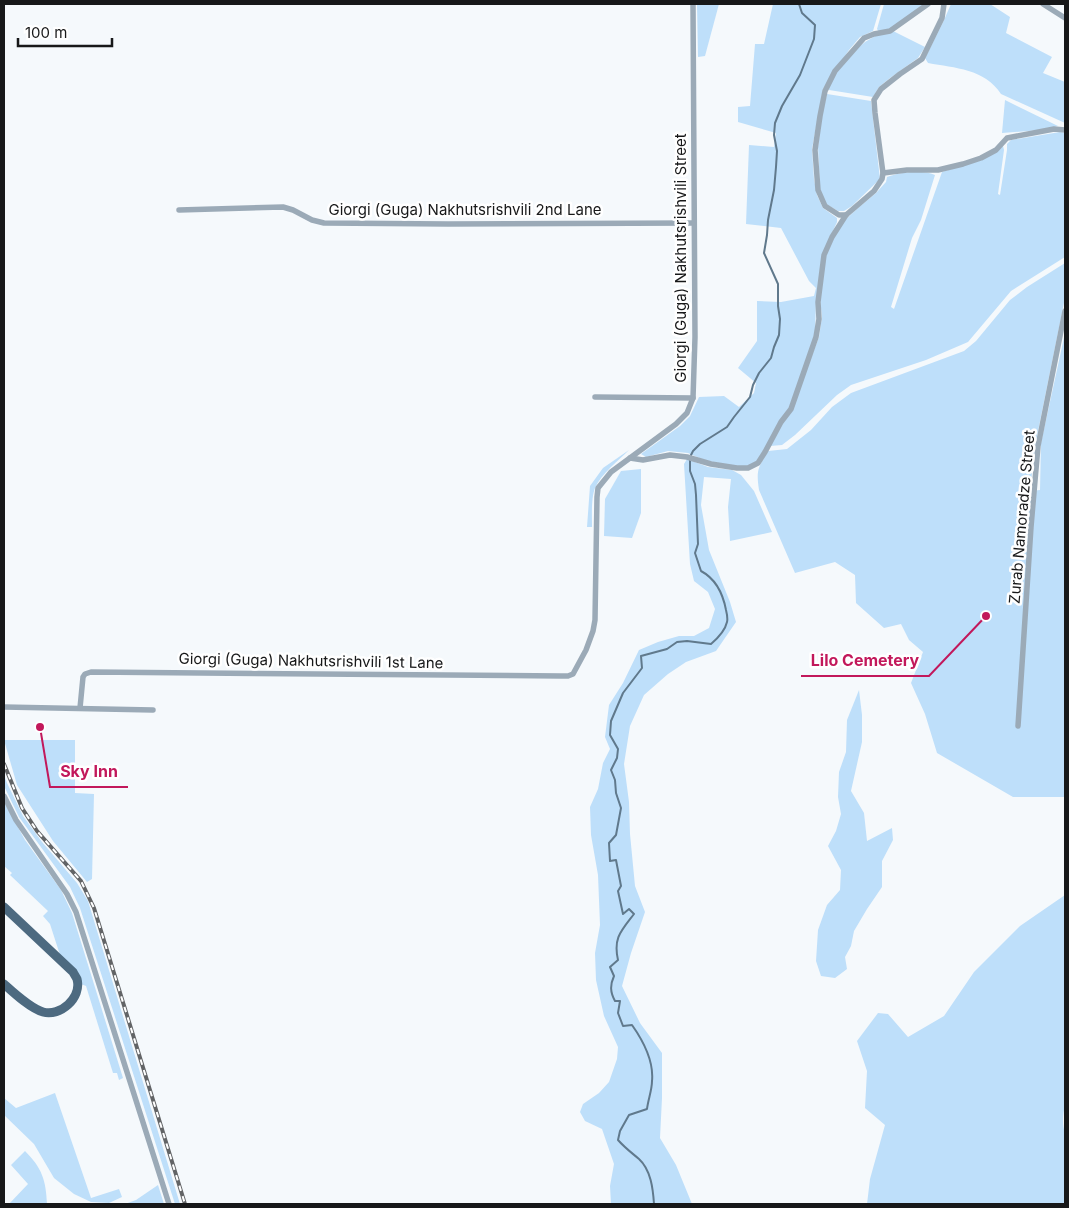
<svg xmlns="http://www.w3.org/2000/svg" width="1069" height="1208" font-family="Inter,sans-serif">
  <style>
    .green { fill: #bedffa }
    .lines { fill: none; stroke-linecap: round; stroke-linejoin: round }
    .stream { stroke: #60798c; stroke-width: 2 }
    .street { stroke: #9baab7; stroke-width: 5.5 }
    .primary { stroke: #4d6a80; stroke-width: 9 }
    .rail-casing { stroke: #626466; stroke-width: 4 }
    .rail { stroke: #fff; stroke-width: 2; stroke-dasharray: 5.5; stroke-linecap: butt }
    .labels { text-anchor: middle; stroke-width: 5; stroke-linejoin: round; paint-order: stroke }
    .street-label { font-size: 15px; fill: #171819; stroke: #fff }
    .leader { fill: none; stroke: #c2185b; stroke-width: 2 }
    .callout-dot { fill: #c2185b; stroke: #fff; stroke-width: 2 }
    .callout-label { font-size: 16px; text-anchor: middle; font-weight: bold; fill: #c2185b; stroke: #fff; stroke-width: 5; stroke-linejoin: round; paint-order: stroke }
  </style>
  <rect width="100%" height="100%" fill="#f5f9fc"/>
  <g class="green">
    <polygon points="697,4 719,4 705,56 698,57"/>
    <polygon points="773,4 881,4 873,31 860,37 849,50 823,89 812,149 814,179 817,195 823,208 837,218 837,222 822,255 816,301 815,335 789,408 757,461 748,466 737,466 706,461 688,453 668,451 646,457 641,454 680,426 690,416 699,397 724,396 739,407 754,393 756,383 738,368 757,341 757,301 781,302 814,296 816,288 809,281 781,228 746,224 749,145 774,147 776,133 738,122 738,107 750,106 755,44 764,44"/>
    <polygon points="884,4 924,4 891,29 879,32 877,29"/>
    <path d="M951,4H990L1010,17L1006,33L1052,57L1043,73L1065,82V123L1001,94C985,69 955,68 928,63L925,58L944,20Z"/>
    <polygon points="893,31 925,47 918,58 890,78 879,87 873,97 829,90 828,87 845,59 865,42 877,35"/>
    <polygon points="827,94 871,101 880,179 852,206 844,211 838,211 826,204 820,189 818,147 822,115"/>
    <polygon points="1005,100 1058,126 1041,130 1002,133"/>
    <path d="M1060,132L1065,133V257L1011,291L968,342L926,360L851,385L837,395L795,435L782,445L770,446L798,392L819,337L822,317L820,299L826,255L834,238L844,221L858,208L876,193L886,182L887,177C900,172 922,169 935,175L921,220L912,238L891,307L894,309L942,172L983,159L1003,146L1004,150L998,194L1000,195L1007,150V144L1011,140Z"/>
    <path d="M1065,263V298L1035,446L1030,491L1040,490L1041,443L1065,333V797H1013L937,753L925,714L911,683L923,652L909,640L901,624L884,628L856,603L855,575L835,562L795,573L759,490C756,470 758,468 768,451L787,449L811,430L832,407L851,393L964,351L976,341L1010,300L1027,287Z"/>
    <path d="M629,450C619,460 601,474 595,488C591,498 592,516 592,527H587L590,486L603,468Z"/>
    <polygon points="687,459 708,467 732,470 741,475 754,491 772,532 730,541 728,507 731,479 704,477 701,505 709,550 730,602 736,622 716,651 686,662 668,674 644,695 630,726 624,764 629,802 630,834 635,886 645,912 631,953 622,986 640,1023 662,1053 662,1098 660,1138 676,1165 692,1204 611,1204 610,1186 614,1164 602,1129 585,1121 580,1112 583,1104 599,1093 609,1082 617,1059 618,1047 604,1016 596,980 595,953 600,925 598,875 591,835 590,807 598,789 603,763 610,749 605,737 609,705 623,683 639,650 658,642 679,636 694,636 709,628 715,609 708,592 694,581 690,564 684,464"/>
    <polygon points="641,469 641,513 632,538 604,536 605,499 621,471"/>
    <polygon points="859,690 862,715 862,742 851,791 864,813 867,841 892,828 893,840 882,861 882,887 867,909 854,931 851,946 845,957 847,969 835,978 821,976 816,961 818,930 827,905 840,890 841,870 828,846 836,831 841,814 838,797 839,772 846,752 847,720"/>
    <polygon points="4,740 75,740 75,793 94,794 92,879 87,882 53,841 17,785"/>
    <polygon points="4,775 7,783 23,816 42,842 77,883 88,901 180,1204 175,1204 80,908 70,887 19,817 4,786"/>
    <polygon points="4,802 25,840 61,890 72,913 123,1078 119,1080 117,1073 113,1073 86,986 81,984 60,955 50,924 43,916 48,911 10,875 12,873 4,866"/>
    <path d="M1065,895V1105C1063,1114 1062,1124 1065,1133V1204H867L870,1179L885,1125L865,1108L867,1071L857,1041L878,1013L888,1014L908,1037L944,1016L974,972L1020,926Z"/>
    <polygon points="55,1093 91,1198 119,1189 122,1197 109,1203 91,1202 74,1194 54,1178 34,1144 4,1115 4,1098 16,1108"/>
    <path d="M25,1151C42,1168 46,1180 47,1204H9L28,1184L11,1165Z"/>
    <polygon points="158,1185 164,1204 125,1204 136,1200"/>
  </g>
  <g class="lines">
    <g class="stream">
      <polyline points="691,455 693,451 700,444 727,427 734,417 750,397 753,385 759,373 771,358 774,347 779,335 780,319 778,306 778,284 764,253 767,235 768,220 774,190 776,167 777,151 774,135 775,123 782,106 800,75 814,39 815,25 802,13 799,4"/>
      <path d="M654,1204C653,1189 651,1170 639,1159C632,1153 625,1148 618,1140L620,1131L629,1115L647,1109C648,1100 652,1090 652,1081C654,1061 644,1042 632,1025L623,1026L618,1013L620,1001H615C610,992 610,985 614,976L610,967L618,960C613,938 621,931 634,914L629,909L623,914L618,891L621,886L616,860L610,861L609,843L616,835L621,808L616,793L615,780L611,770L617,758L618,749L610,735L611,721L623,693L642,668L641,656L667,649L677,642L687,641L711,644C718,638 725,631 727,622C728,618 727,614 726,610C723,594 716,579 701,571L695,553L698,544L696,495L695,484L690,471V460"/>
    </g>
    <g class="street">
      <polyline points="1043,4 1065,18"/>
      <polyline points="883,173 907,170 938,170 963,164 981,158 996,150 1007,138 1054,129 1065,130"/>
      <polyline points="179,210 283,207 293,210 312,220 324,223 448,224 694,223"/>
      <polyline points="846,215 839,215 825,206 818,190 815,150 820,116 825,91 835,71 864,38 874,34 890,31 928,4"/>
      <polyline points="595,397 693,398"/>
      <polyline points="630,458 643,460 670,455 687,457 711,464 737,468 748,468 758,463 765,452 781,422 791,409 816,337 819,319 818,302 824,255 832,237 846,215 874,191 882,179 883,173 875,113 874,100 881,89 900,74 922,59 942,18 944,4"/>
      <polyline points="4,707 153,710"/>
      <polyline points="80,708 83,677 85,674 91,672 561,676 568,676 573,674 586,650 593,631 595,620 597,497 598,488 611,472 676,424 687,413 693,398 695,337 693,4"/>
      <polyline points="1018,726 1031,527 1038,446 1065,311"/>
      <polyline points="4,796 16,820 67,894 76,912 169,1204"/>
    </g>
    <path class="primary" d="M4,907L73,972C74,974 76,977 77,979C82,998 60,1017 43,1012C30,1008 14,993 4,984"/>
    <g class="rail-casing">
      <polyline id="rail" points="4,764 22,808 37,831 81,881 94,908 185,1204"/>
    </g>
    <use href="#rail" class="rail"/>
  </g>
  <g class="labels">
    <g class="street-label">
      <text x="465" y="215">Giorgi (Guga) Nakhutsrishvili 2nd Lane</text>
      <text transform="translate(681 258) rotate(-90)" y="5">Giorgi (Guga) Nakhutsrishvili Street</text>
      <text transform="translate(1022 517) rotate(-85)" y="5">Zurab Namoradze Street</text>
      <text transform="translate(311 661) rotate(1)" y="5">Giorgi (Guga) Nakhutsrishvili 1st Lane</text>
    </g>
  </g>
  <path class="leader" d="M986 616L929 676H801M40 727L50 787H128"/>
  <g class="callout-dot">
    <circle cx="986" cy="616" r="5"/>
    <circle cx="40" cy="727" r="5"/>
  </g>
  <g class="callout-label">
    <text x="865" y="666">Lilo Cemetery</text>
    <text x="89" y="777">Sky Inn</text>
  </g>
  <rect width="1069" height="1208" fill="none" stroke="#171819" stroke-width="10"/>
  <path d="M18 38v8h94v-8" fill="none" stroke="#171819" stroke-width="2.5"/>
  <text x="25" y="38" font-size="15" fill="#171819" stroke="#ffffff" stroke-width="4" paint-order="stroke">100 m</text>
</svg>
